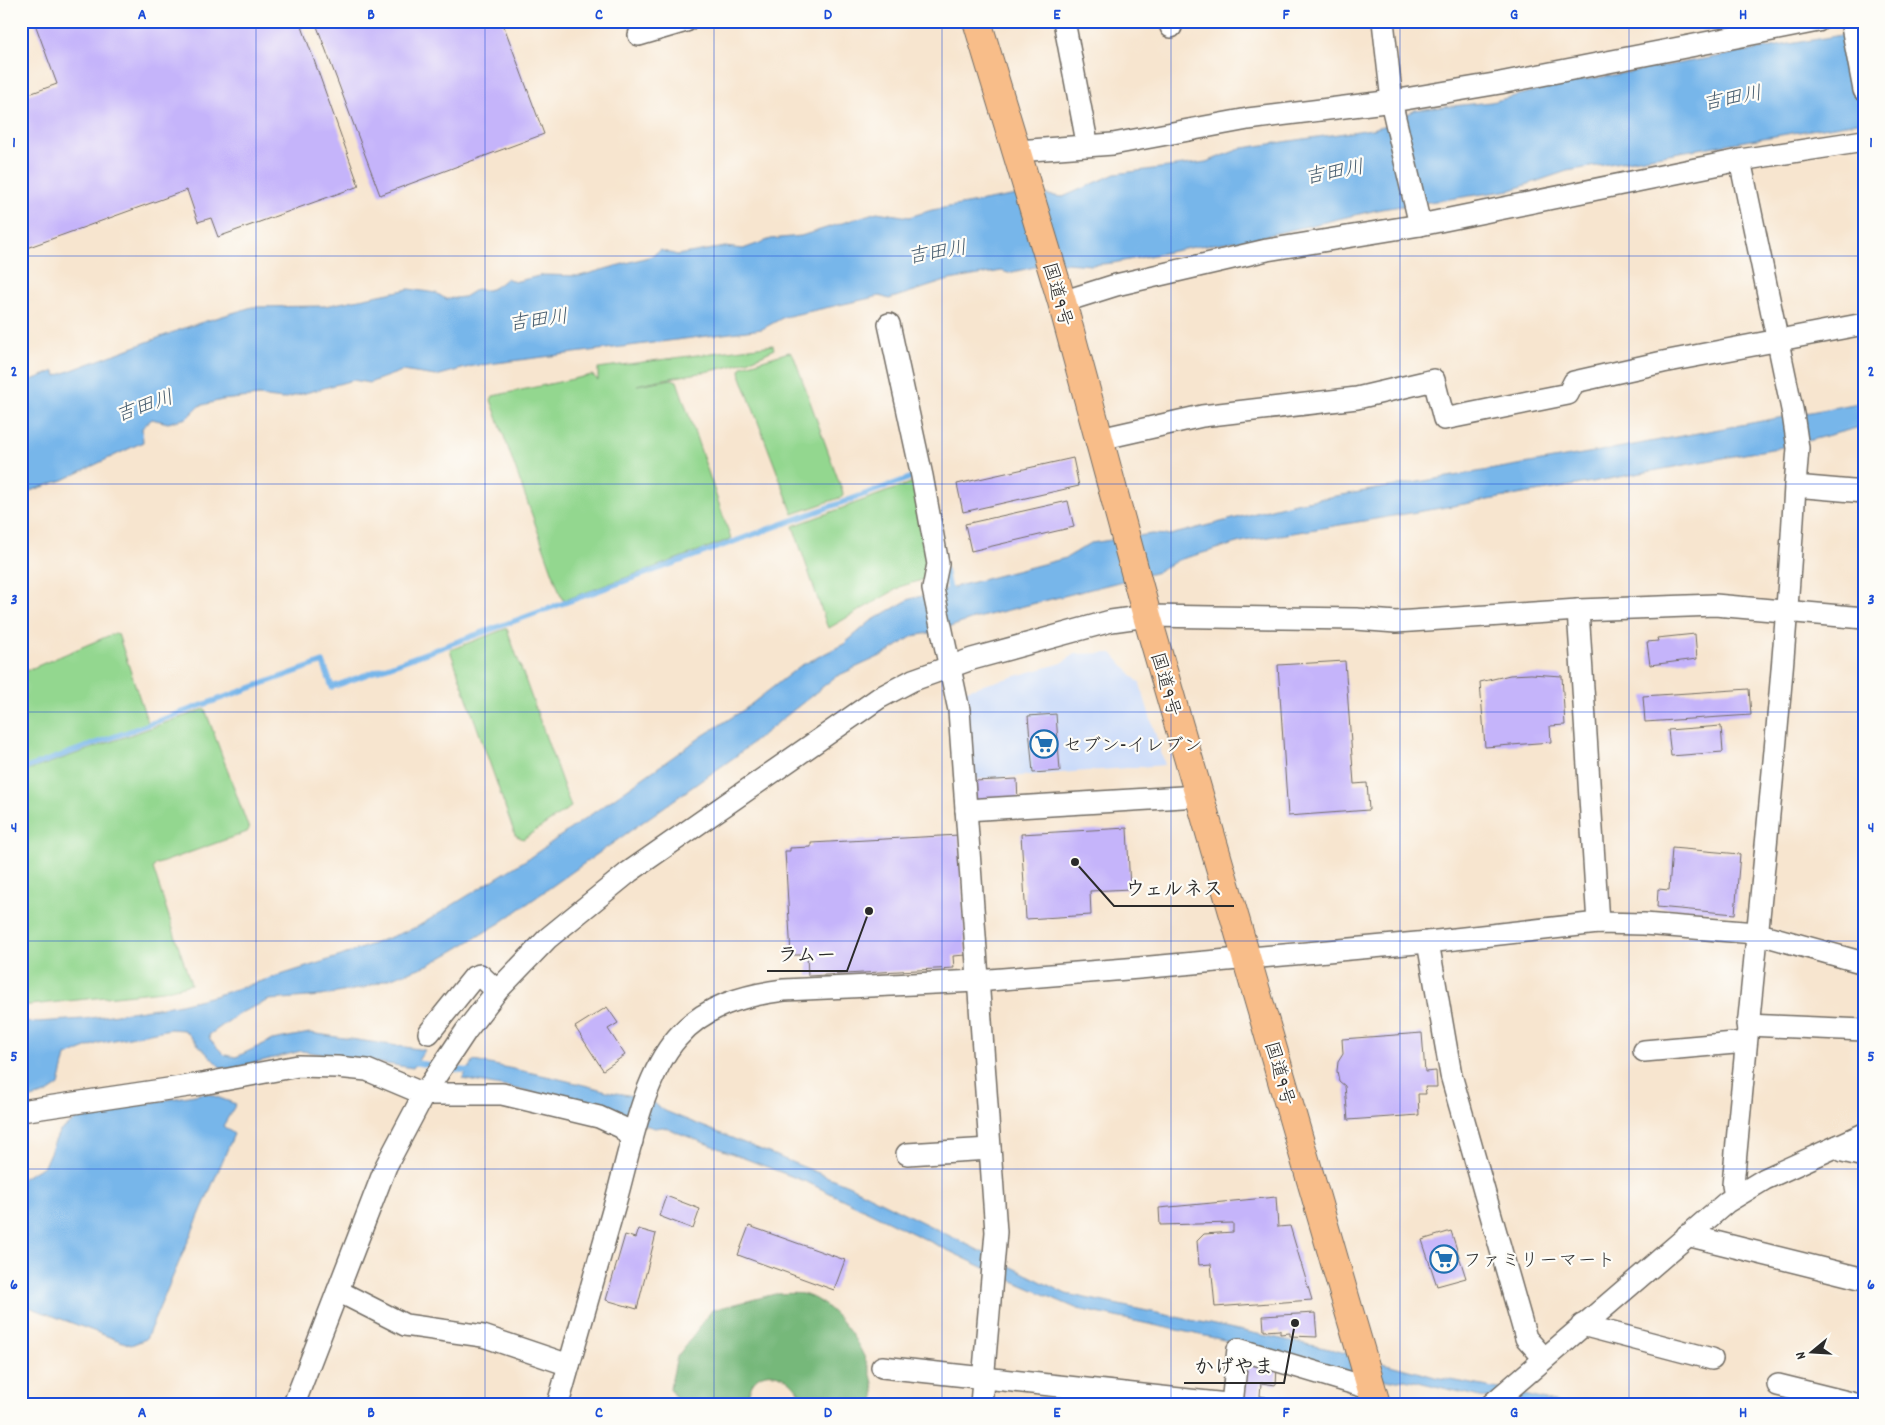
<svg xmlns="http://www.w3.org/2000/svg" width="1885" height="1425" font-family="Dekko,'Klee One',sans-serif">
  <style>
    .built { fill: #cbdbf9 }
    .green { fill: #93d78f; stroke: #5f815d }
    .forest { fill: #76b87a; stroke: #507252 }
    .water { fill: #77b6ea; stroke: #51708a }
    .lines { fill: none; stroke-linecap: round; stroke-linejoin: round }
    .stream { stroke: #77b6ea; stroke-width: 5.5 }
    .building { fill: #c5b4fa }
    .minor-casing { stroke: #726c64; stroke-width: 24 }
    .highway-casing { stroke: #726c64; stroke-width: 30 }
    .minor { stroke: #fff; stroke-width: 21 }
    .highway { stroke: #f8bd89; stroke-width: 28 }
    .grid { fill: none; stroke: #1d4ed8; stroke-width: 1; stroke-opacity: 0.55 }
    .labels { text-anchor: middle; stroke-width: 4.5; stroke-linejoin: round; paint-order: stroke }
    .street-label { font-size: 19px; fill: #2b2b2b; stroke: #fdfcf7 }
    .poi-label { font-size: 19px; fill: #2b2b2b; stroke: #fdfcf7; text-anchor: start }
    .water-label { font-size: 20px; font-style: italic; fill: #465c6e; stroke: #fdfcf7 }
    .leader { fill: none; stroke: #2b2b2b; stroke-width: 2 }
    .callout-dot { fill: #2b2b2b; stroke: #fdfcf7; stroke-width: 2 }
    .callout-label { font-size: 20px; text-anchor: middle; font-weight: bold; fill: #2b2b2b; stroke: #fdfcf7; stroke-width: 4.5; stroke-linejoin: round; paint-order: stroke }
    .neatline { fill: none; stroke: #1d4ed8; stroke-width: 2 }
    .grid-label { font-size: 16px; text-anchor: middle; font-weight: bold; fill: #1d4ed8 }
  </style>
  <rect width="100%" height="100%" fill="#fdfcf7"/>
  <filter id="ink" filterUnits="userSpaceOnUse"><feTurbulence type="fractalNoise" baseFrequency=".02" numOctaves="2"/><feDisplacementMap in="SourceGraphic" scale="10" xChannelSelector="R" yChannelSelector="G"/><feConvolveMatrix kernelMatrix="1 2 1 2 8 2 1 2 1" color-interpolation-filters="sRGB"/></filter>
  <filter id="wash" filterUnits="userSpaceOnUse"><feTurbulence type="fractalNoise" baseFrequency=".0096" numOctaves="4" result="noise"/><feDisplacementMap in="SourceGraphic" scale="20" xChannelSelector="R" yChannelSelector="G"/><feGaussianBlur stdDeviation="1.12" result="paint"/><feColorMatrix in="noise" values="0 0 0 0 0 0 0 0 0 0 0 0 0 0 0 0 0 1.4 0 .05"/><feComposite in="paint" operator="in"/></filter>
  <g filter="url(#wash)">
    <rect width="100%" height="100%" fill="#f7e5cf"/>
    <polygon class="built" points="1112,653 1140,684 1165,765 970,780 962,691 1062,663 1074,654"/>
    <g class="green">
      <path d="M773,345L774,349C732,373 683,373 637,385L672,379L677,381L731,539L565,600L562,599L491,400L493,396L592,375L598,380V368Z"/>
      <polygon points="789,352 793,354 843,493 842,497 793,514 741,377 740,370 743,366"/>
      <polygon points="916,481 931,561 925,579 902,586 829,628 827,626 793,526"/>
      <polygon points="505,629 507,629 571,807 523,839 515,835 450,650"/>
      <polygon points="115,633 118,634 148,723 21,769 21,673"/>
      <polygon points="205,709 249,829 247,832 155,865 153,868 191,984 162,991 21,1006 21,773"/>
    </g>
    <path class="forest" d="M775,1294C784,1294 797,1292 806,1295C841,1306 879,1367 874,1404H804C792,1366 747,1361 748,1404H679L670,1388L677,1357L712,1310Z"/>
    <g class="water">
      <polygon points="1864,31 1864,121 1567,171 1511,190 1381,209 1252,239 1199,246 1113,263 1091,265 1053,262 1032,193 1063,197 1115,174 1206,162 1243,148 1372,129 1391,124 1414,110 1491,102 1567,83"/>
      <path d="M1028,193L1048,264L1008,273L1002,271L949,280L889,299L880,296L784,317L762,329L473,366L436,376L402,371L369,383L353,380L283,399L259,396L222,400L199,406L187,418L168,423L152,419L142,428L143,442L63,480L21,494V384L55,371L56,376L190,326L252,307L325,306L409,289L436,293L446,299L464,297L477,289C491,293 497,286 507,278L514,282L543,275L580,276L652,256L660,250L677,255L725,247L743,249L771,239L801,236L877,212L909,217L932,210Z"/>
      <polygon points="1864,402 1864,426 1788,446 1565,487 1245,541 1178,560 1158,572 973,619 942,630 935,592 1066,558 1091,543 1152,534 1170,535 1295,503 1612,449"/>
      <polygon points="933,593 940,631 913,636 885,654 835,677 736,756 500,923 450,953 428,965 363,988 321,996 269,1000 240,1013 209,1035 210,1040 225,1055 236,1057 272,1040 310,1033 425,1050 413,1068 301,1051 230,1069 220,1067 184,1030 170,1029 99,1043 66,1056 59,1085 46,1094 21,1101 21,1023 84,1019 176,1005 214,996 341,956 417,927 532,856 704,735 745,709 800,666 844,644 871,621 910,599"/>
      <path d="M474,1061C519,1070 563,1079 607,1091C632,1097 643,1094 665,1111L848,1185L1066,1294L1334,1350L1435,1377L1504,1390L1493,1400L1406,1379L1392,1381L1341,1370L1224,1340L1078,1309L999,1275L809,1183L663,1127L655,1128L528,1091L462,1079Z"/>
      <polygon points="206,1093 236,1104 223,1126 234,1134 146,1339 131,1345 21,1304 21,1179 44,1166 59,1132 83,1114"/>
      <polygon points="1516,1393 1563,1404 1515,1404 1497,1400"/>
    </g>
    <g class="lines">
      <g class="stream">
        <polyline points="945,570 950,595"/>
        <polyline points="21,770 323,662 332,687 918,475"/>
        <polyline points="410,1062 438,1066"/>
        <polyline points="447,1068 475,1072"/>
      </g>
    </g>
    <g id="blocks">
      <g class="building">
        <polygon points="34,21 300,21 359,186 218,237 211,218 198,222 187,190 21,250 21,97 57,84"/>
        <polygon points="315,21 502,21 544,134 380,195"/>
        <polygon points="1073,458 1079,486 963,512 957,484"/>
        <polygon points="1068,501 1074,527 971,551 965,524"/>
        <polygon points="1695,634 1697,659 1650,665 1647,642 1658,641 1657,638"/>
        <polygon points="1345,661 1354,784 1367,783 1369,810 1288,816 1278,665"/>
        <polygon points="1531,674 1562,676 1565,725 1550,726 1551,742 1485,747 1480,682 1510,675"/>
        <polygon points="1749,689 1751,715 1645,722 1643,696"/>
        <polygon points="1056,714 1060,771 1033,773 1028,716"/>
        <polygon points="1721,726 1723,752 1671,756 1668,730"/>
        <polygon points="1017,779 1018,802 975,804 974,781"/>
        <polygon points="1127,828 1130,889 1090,891 1091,915 1026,919 1021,834"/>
        <polygon points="959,835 966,955 953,956 954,968 808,976 807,955 791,955 785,851 790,851 790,848 811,847 811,843"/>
        <polygon points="1672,848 1740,854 1735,914 1657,907 1658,889 1669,890"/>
        <polygon points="607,1007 618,1023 608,1029 625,1055 603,1070 575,1027"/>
        <polygon points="1422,1033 1425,1072 1436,1071 1437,1087 1425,1087 1426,1094 1418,1094 1419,1115 1348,1120 1345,1086 1339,1081 1337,1071 1338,1062 1343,1054 1342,1039"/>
        <polygon points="666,1196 700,1209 693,1229 659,1216"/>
        <polygon points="1276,1197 1278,1227 1290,1226 1312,1300 1215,1307 1211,1264 1199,1265 1197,1241 1204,1234 1233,1232 1233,1223 1160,1225 1159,1208"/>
        <polygon points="749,1226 845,1260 834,1290 738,1255"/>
        <polygon points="638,1229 656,1234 637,1309 606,1300 625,1235 635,1238"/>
        <polygon points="1451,1231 1466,1278 1437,1286 1422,1240"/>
        <polygon points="1315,1313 1317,1337 1290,1336 1290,1333 1280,1334 1280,1330 1264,1331 1263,1316"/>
        <polygon points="1243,1364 1277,1367 1276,1385 1261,1383 1260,1396 1266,1397 1266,1404 1239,1404"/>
      </g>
    </g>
  </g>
  <g filter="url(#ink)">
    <use href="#blocks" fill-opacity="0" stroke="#726c64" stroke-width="1"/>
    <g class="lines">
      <g class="minor-casing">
        <g id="minor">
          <polyline points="1064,21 1086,137"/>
          <polyline points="1170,21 1171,27"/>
          <polyline points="1383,21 1393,110 1420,225"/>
          <polyline points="1851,21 1864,90"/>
          <polyline points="639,35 686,21"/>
          <polyline points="1017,151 1113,144 1248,119 1393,101 1500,83 1818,21"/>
          <polyline points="1740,160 1793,414 1798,448 1795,486"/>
          <polyline points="1062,302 1116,285 1267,250 1420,225 1740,160 1864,141"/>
          <polyline points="889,324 922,476 938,564 933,589 959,710 996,1232 981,1404"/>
          <polyline points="1100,439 1202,416 1357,398 1434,380 1444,419 1568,394 1574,382 1663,362 1864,324"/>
          <polyline points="1578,610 1598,923"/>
          <polyline points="966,810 1199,796"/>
          <polyline points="1428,942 1451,1075 1526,1338 1544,1358"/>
          <polyline points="1747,1025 1864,1030"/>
          <polyline points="429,1033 474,977 480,975 497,991"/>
          <polyline points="1644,1051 1746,1042"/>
          <polyline points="21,1111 202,1084 298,1066 337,1067 367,1070 424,1094 502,1094 599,1117 623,1128 632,1141"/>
          <polyline points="1838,1146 1843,1151 1864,1156"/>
          <polyline points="907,1154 990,1149"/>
          <path d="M1735,1196L1733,1185C1754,952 1782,719 1795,486L1864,492"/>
          <polyline points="1687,1235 1864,1279"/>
          <polyline points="338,1291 405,1325 483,1336 569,1365"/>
          <polyline points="1582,1325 1712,1359"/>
          <polyline points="882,1367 1227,1404"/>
          <polyline points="1778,1385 1855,1404"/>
          <polyline points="294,1404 386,1166 424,1094 466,1031 497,991 548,938 629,872 879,698 913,680 972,659 1111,621 1147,616 1356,619 1396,622 1578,610 1715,605 1864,618"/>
          <path d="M558,1404C578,1336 597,1268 616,1200C630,1150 643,1077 677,1038C704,1006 744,995 784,990L977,981L1139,968L1428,942L1598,923L1644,924L1756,933L1864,963"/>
          <polyline points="1232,1404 1238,1349 1372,1389"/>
          <polyline points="1492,1404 1727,1202 1765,1179 1864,1134"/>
        </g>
      </g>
      <g class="highway-casing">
        <polyline id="highway" points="977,21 1062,302 1147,616 1376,1404"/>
      </g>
      <use href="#minor" class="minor"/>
      <use href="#highway" class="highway"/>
    </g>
  </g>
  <path class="grid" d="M256,21V1404M485,21V1404M714,21V1404M942,21V1404M1171,21V1404M1400,21V1404M1629,21V1404M21,256H1864M21,484H1864M21,712H1864M21,941H1864M21,1169H1864"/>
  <defs>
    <g id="supermarket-ring" transform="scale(1.4375)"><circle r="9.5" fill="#fdfcf7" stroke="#1f6fb2" stroke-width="1.5"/><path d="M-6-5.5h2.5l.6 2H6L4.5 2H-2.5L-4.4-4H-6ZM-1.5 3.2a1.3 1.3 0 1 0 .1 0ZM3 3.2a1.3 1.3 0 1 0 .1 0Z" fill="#1f6fb2"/></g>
  </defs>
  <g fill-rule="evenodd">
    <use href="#supermarket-ring" x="1044" y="744"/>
    <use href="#supermarket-ring" x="1444" y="1259"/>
  </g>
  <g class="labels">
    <g class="street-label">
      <text transform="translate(1059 294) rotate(74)" y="7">国道9号</text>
      <text transform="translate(1167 684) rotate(74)" y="7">国道9号</text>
      <text transform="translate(1281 1073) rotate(74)" y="7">国道9号</text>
    </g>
    <g class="poi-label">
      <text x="1063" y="751">セブン-イレブン</text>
      <text x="1463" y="1266">ファミリーマート</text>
    </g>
    <g class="water-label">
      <text transform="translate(1732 97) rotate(-11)" y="7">吉田川</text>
      <text transform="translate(1334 171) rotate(-11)" y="7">吉田川</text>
      <text transform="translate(937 251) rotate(-10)" y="7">吉田川</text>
      <text transform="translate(538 319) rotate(-8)" y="7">吉田川</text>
      <text transform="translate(144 405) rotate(-19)" y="7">吉田川</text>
    </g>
  </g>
  <path class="leader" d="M1075 862L1114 906H1234M869 911L847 971H767M1295 1323L1284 1383H1184"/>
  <g class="callout-dot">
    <circle cx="1075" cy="862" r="5"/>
    <circle cx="869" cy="911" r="5"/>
    <circle cx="1295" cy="1323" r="5"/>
  </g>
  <g class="callout-label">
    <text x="1174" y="895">ウェルネス</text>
    <text x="807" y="961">ラムー</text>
    <text x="1234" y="1373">かげやま</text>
  </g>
  <rect width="1885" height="1425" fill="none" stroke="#fdfcf7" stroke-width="55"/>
  <g transform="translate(1812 1352) rotate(252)" stroke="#fdfcf7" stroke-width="4" paint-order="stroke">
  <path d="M0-4L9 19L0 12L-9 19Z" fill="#2b2b2b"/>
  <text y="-8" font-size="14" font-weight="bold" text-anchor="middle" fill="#2b2b2b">N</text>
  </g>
  <rect x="28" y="28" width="1830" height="1370" class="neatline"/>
  <g class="grid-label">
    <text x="142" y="19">A</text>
    <text x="371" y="19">B</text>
    <text x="599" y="19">C</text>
    <text x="828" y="19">D</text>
    <text x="1057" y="19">E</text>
    <text x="1286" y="19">F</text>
    <text x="1514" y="19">G</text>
    <text x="1743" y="19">H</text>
    <text x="14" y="147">1</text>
    <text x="1871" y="147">1</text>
    <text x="14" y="376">2</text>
    <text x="1871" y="376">2</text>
    <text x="14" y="604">3</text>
    <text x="1871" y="604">3</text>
    <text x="14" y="832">4</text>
    <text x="1871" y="832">4</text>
    <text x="14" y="1061">5</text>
    <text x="1871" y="1061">5</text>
    <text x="14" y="1289">6</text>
    <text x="1871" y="1289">6</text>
    <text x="142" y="1417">A</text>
    <text x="371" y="1417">B</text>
    <text x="599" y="1417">C</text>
    <text x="828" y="1417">D</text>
    <text x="1057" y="1417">E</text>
    <text x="1286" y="1417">F</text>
    <text x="1514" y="1417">G</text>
    <text x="1743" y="1417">H</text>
  </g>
</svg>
